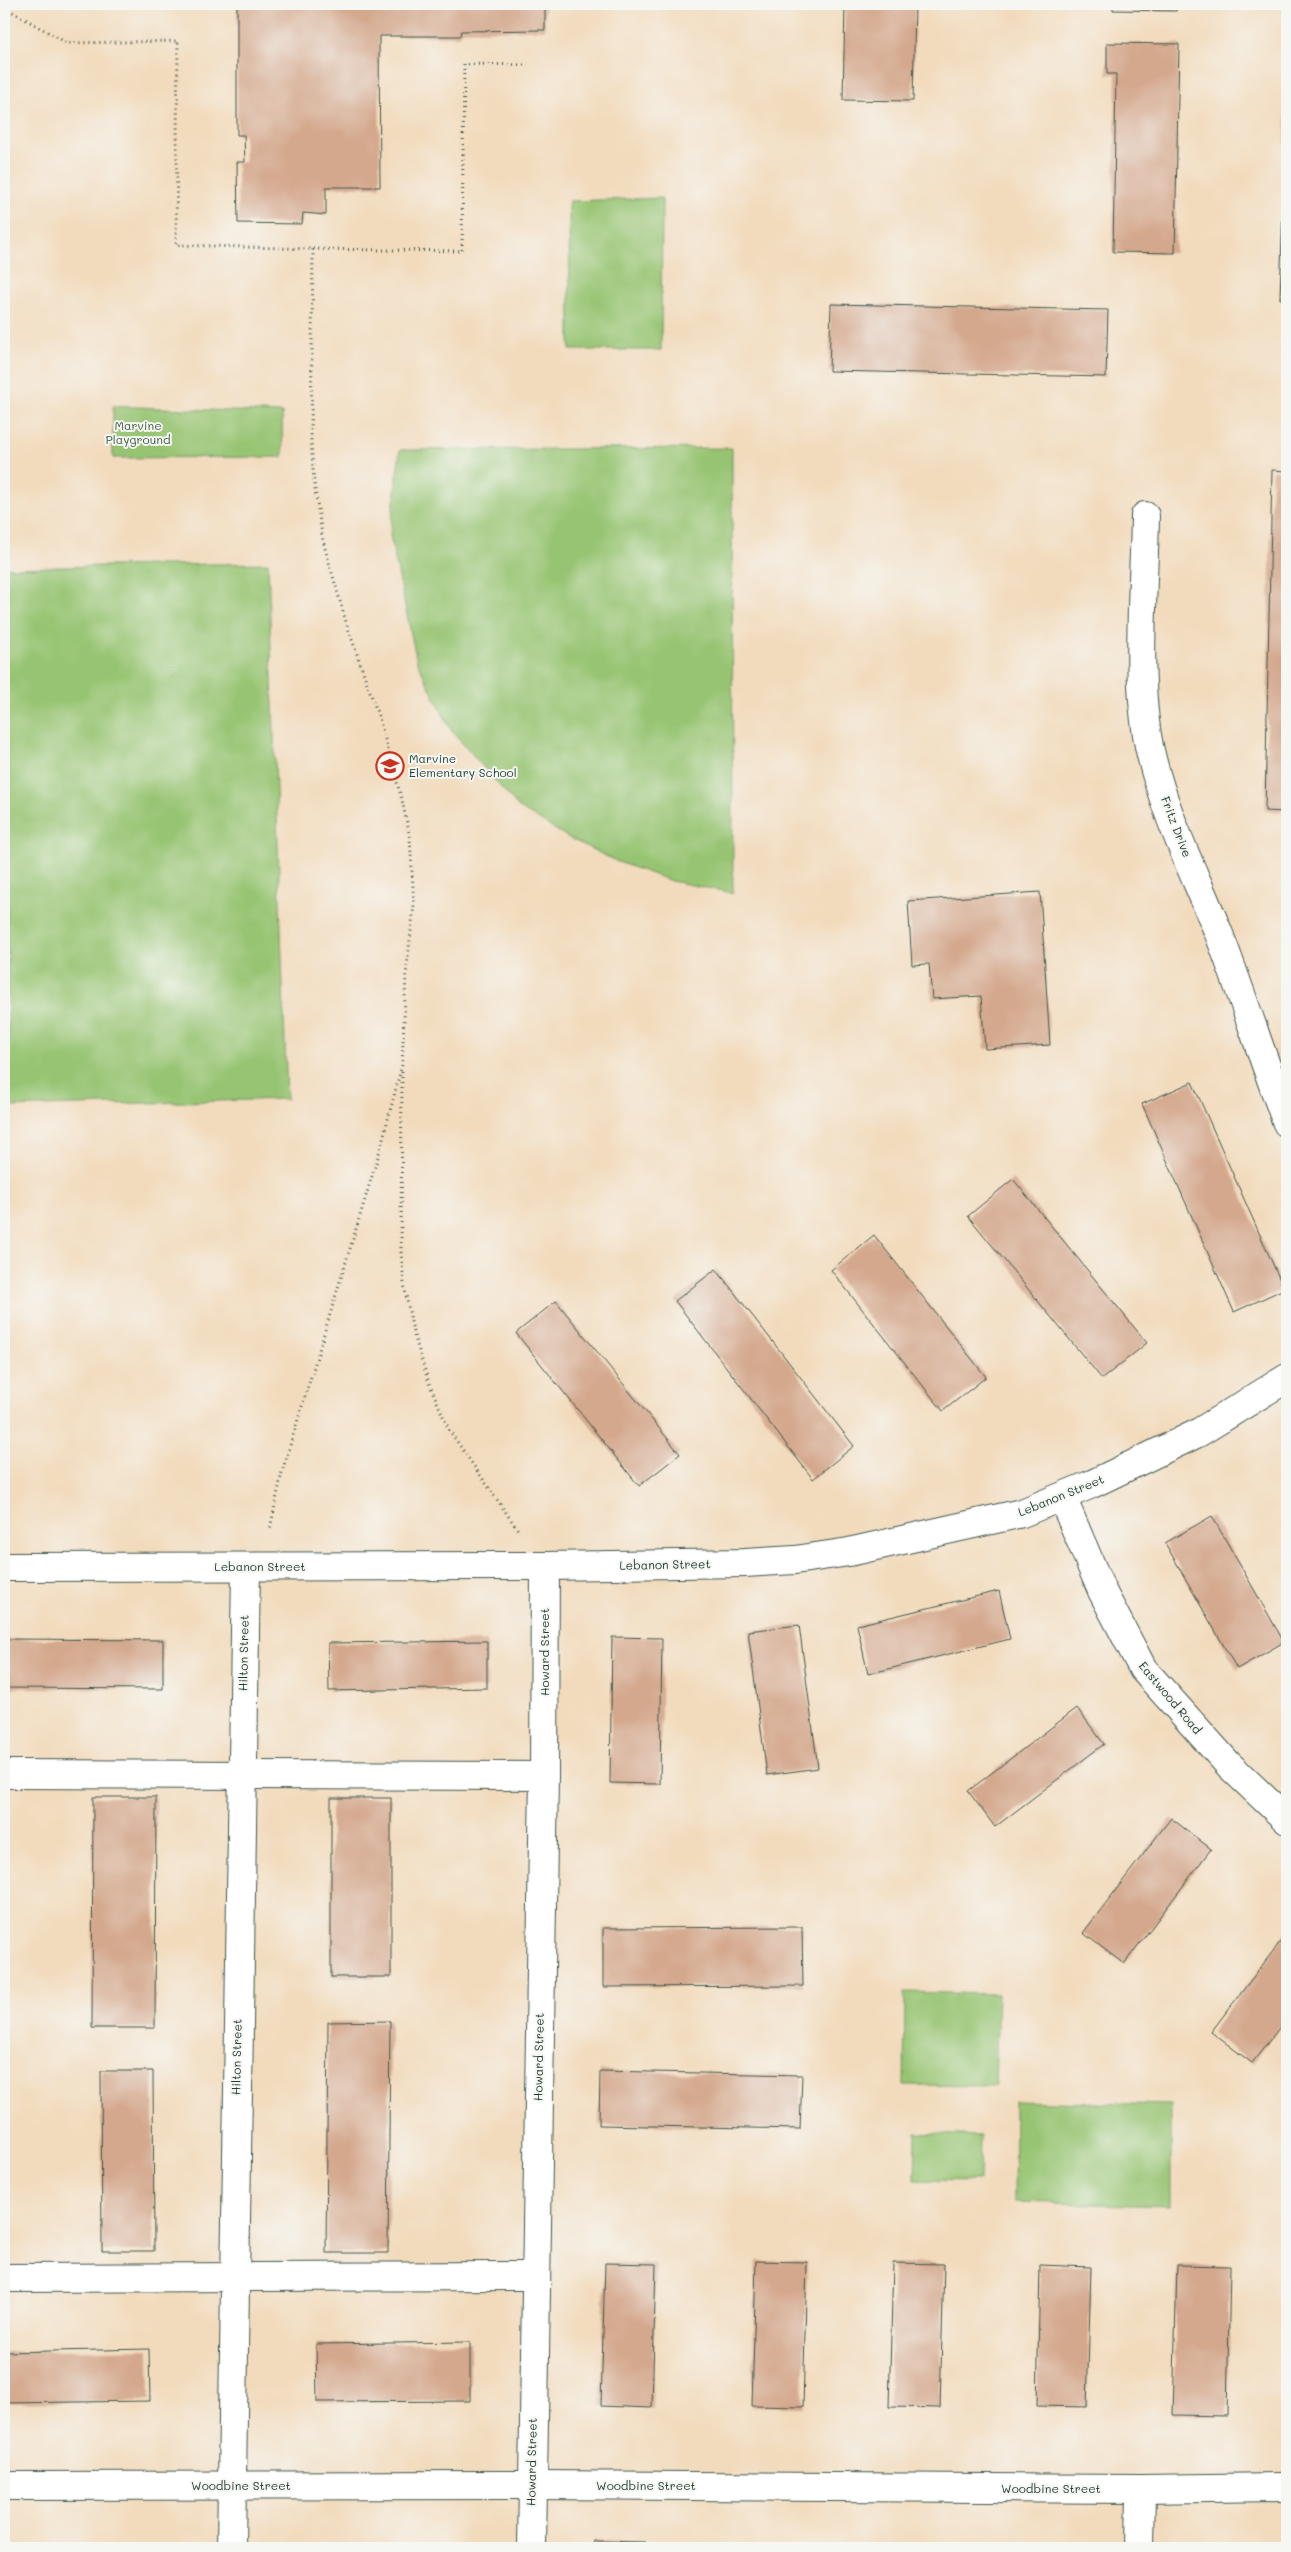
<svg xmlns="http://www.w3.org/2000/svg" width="1291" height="2552" font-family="Mali,sans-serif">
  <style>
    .green { fill: #97c472; stroke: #5b8053 }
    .building { fill: #d4a88d }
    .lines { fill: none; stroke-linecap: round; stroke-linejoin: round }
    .minor-casing { stroke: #3f5549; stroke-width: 30 }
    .path { stroke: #3f5549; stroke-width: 3; stroke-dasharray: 1 4; stroke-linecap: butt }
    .minor { stroke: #fff; stroke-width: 28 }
    .labels { text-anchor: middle; stroke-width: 4; stroke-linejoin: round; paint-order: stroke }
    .park-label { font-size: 12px; fill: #3d5f44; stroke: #f6f6f2 }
    .poi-label { font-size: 12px; fill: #1f3d34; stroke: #f6f6f2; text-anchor: start }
    .street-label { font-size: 12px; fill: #1f3d34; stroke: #f6f6f2 }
  </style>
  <rect width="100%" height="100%" fill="#f6f6f2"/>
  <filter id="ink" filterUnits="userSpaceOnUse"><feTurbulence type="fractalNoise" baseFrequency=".02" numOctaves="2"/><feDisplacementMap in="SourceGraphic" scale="10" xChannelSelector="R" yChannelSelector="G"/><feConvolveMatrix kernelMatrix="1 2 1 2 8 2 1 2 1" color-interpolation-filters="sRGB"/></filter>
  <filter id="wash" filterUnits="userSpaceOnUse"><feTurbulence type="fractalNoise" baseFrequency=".0096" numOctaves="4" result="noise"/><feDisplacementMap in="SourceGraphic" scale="20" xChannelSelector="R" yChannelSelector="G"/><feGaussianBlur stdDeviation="1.12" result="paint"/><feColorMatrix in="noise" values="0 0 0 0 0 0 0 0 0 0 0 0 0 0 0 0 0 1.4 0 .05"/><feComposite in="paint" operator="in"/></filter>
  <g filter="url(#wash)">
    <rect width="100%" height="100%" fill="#f2dbbd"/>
    <g class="green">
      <polygon points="662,198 661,350 570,350 569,201"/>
      <polygon points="113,406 282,413 283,457 113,458"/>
      <polygon points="732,448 733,893 671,881 618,862 569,838 518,807 451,730 417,662 390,535 400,450"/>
      <polygon points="268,563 287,1099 9,1107 4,568"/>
      <polygon points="905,1992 998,1994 995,2086 904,2085"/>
      <polygon points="1015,2101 1171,2105 1171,2206 1014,2202"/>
      <polygon points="916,2133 980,2136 979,2181 915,2180"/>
    </g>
    <g id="blocks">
      <g class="building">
        <polygon points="237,4 545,4 545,30 461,31 460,36 379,36 380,187 326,187 326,215 303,213 302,224 238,223 237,162 245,162 244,135 237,135"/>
        <polygon points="845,4 915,4 913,101 843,100"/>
        <polygon points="1113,4 1177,4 1176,11 1113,10"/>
        <polygon points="1107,43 1179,44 1175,253 1113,252 1116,74 1107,74"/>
        <polygon points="1286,110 1287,110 1287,299 1280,299"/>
        <polygon points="831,304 1108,310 1106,377 829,371"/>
        <polygon points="1272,470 1287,471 1287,812 1265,811"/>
        <polygon points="1040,892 1050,1045 985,1049 981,996 932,999 929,964 912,965 908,901"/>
        <polygon points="1192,1082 1284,1289 1234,1312 1142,1104"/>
        <polygon points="1013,1179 1147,1343 1102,1379 968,1216"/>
        <polygon points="874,1235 986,1377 943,1411 831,1270"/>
        <polygon points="716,1269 854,1446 813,1479 675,1301"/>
        <polygon points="556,1301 680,1454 639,1486 516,1333"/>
        <polygon points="1212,1516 1284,1642 1237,1669 1165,1543"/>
        <polygon points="999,1591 1010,1639 868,1674 857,1625"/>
        <polygon points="799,1625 818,1768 767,1775 748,1631"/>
        <polygon points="612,1637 662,1638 660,1784 610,1783"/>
        <polygon points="5,1639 163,1640 163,1689 5,1688"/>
        <polygon points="487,1641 487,1688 329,1691 328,1643"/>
        <polygon points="1077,1708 1104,1744 995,1827 968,1791"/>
        <polygon points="93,1797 156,1797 155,2028 92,2028"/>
        <rect x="331" y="1798" width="60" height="179"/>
        <polygon points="1171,1818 1211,1849 1124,1964 1083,1933"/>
        <polygon points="802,1927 803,1986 603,1987 603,1928"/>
        <polygon points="1287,1933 1287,2018 1252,2063 1211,2032"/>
        <polygon points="390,2021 388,2253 326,2253 328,2022"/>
        <polygon points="101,2071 153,2071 154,2251 102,2251"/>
        <polygon points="600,2071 802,2075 800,2129 599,2125"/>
        <polygon points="756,2261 807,2262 803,2407 752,2406"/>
        <polygon points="605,2263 656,2264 652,2408 601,2406"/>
        <polygon points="893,2263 944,2264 940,2408 889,2407"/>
        <polygon points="1040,2265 1091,2267 1087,2407 1037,2406"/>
        <polygon points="1177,2265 1230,2266 1227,2416 1173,2415"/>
        <polygon points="470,2342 470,2401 317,2402 316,2344"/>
        <polygon points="149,2349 150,2401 4,2403 4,2352"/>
        <polygon points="594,2541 645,2542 645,2548 593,2548"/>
      </g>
    </g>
  </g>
  <g filter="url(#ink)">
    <use href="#blocks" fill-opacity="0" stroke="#3f5549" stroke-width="1"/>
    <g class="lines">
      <g class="minor-casing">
        <g id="minor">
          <path d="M1145,516C1144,588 1135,676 1149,746C1163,812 1194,872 1219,934C1243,996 1263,1060 1287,1123"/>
          <polyline points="1062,1497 1102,1591 1143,1669 1229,1765 1287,1820"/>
          <polyline points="4,1567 545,1566 745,1563 795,1560 849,1552 1022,1513 1092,1484 1198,1433 1287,1378"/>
          <polyline points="4,1774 544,1776"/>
          <polyline points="4,2278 535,2276"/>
          <polyline points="4,2486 532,2485 1141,2489 1287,2487"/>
          <polyline points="231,2548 246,1567"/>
          <polyline points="532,2548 544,1776 545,1566"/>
          <polyline points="1140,2548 1141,2489"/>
        </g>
      </g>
      <g class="path">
        <polyline points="4,7 67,43 178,41 176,245 313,249 311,441 314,483 323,541 346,622 379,718 402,800 410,837 414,905 406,975 402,1065 380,1150 282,1472 270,1529"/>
        <polyline points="313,249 462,251 464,64 528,65"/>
        <polyline points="402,1072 401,1252 404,1284 413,1332 429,1383 449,1430 518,1530"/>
      </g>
      <use href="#minor" class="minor"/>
    </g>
  </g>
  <defs>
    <g id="school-ring" transform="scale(1.4375)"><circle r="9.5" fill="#f6f6f2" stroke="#c8321e" stroke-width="1.5"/><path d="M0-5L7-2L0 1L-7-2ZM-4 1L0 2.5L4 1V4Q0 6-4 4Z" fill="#c8321e"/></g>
  </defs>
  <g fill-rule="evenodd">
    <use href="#school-ring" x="390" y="766"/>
  </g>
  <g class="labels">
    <g class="park-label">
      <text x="138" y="430">Marvine<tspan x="138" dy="14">Playground</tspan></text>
    </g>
    <g class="poi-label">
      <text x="409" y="763">Marvine<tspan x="409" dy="14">Elementary School</tspan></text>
    </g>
    <g class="street-label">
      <text transform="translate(1176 827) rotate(69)" y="4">Fritz Drive</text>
      <text transform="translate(1061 1496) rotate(-22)" y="4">Lebanon Street</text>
      <text transform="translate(665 1565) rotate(-1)" y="4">Lebanon Street</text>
      <text x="260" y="1571">Lebanon Street</text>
      <text transform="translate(545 1652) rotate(-90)" y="4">Howard Street</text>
      <text transform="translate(244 1653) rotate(-89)" y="4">Hilton Street</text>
      <text transform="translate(1170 1698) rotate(50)" y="4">Eastwood Road</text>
      <text transform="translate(237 2057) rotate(-89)" y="4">Hilton Street</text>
      <text transform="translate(539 2057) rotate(-89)" y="4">Howard Street</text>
      <text transform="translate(532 2462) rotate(-89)" y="4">Howard Street</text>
      <text x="241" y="2490">Woodbine Street</text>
      <text x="646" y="2490">Woodbine Street</text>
      <text x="1051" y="2493">Woodbine Street</text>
    </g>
  </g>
  <rect width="1291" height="2552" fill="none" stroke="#f6f6f2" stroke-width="20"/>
</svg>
